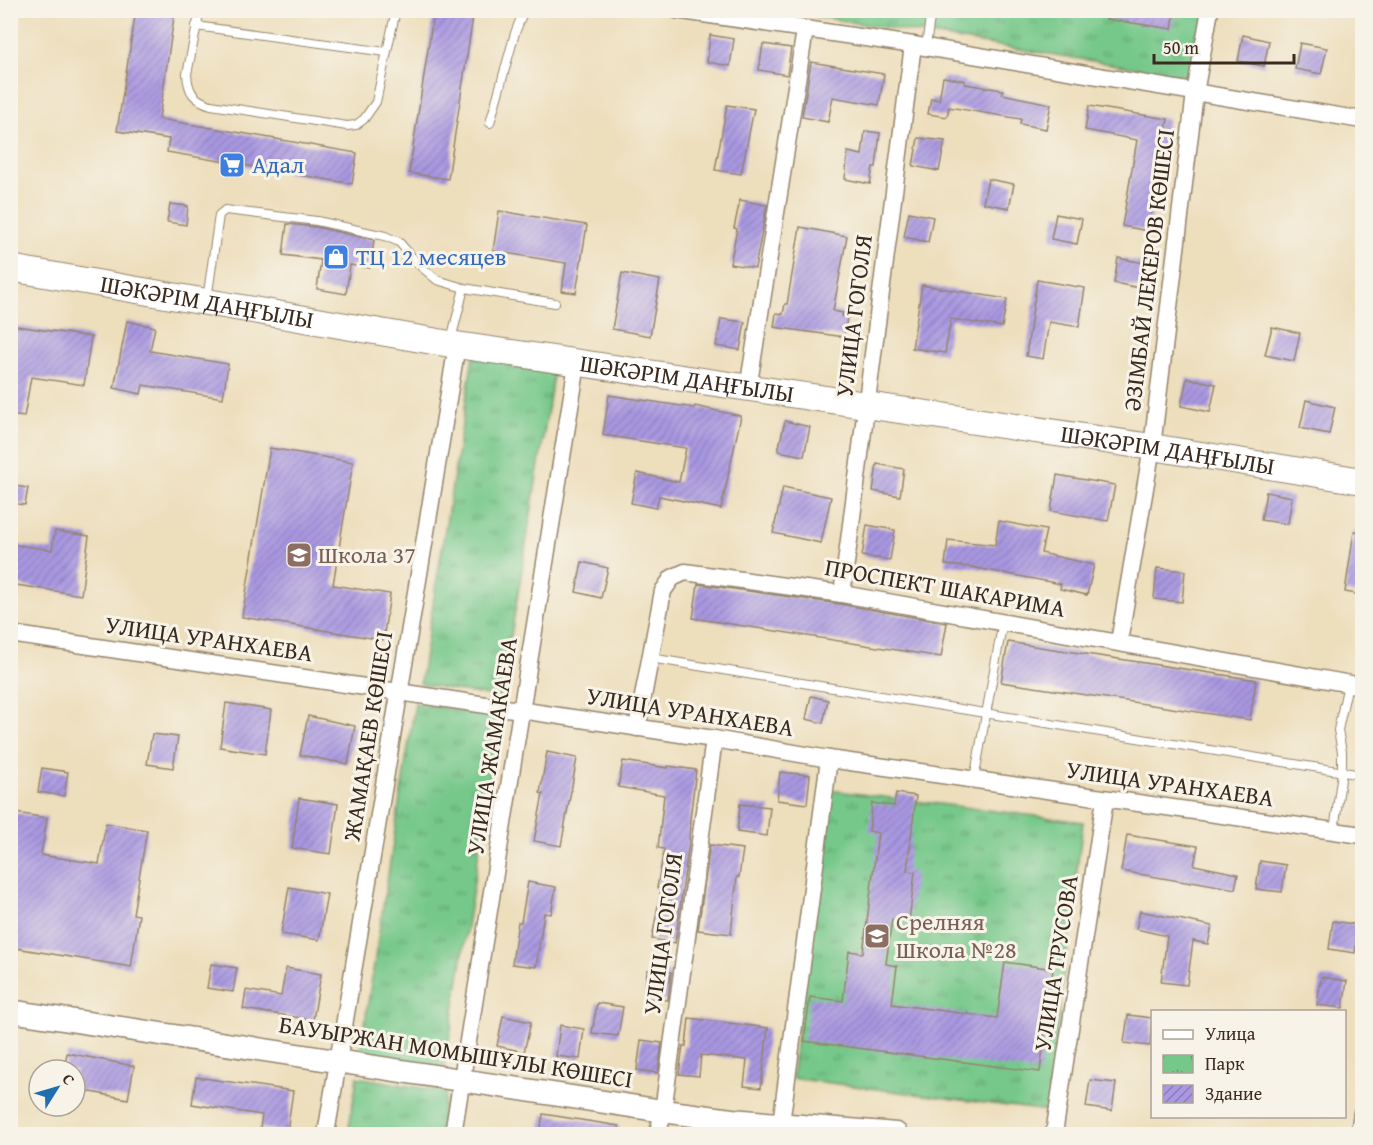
<svg xmlns="http://www.w3.org/2000/svg" width="1373" height="1145" font-family="'Gentium Book Plus',serif">
  <style>
    .park { fill: url(#park-tufts); stroke: #587954; stroke-width: 1.5 }
    .building { fill: url(#building-hatch) }
    .lines { fill: none; stroke-linecap: round; stroke-linejoin: round }
    .lane-casing { stroke: #94846d; stroke-width: 10 }
    .street-casing { stroke: #94846d; stroke-width: 19 }
    .secondary-casing { stroke: #94846d; stroke-width: 25 }
    .primary-casing { stroke: #94846d; stroke-width: 28 }
    .lane { stroke: #fff; stroke-width: 8 }
    .street { stroke: #fff; stroke-width: 16 }
    .secondary { stroke: #fff; stroke-width: 22 }
    .primary { stroke: #fff; stroke-width: 26 }
    .labels { text-anchor: middle; stroke-width: 6; stroke-linejoin: round; paint-order: stroke }
    .shop-label { font-size: 24px; fill: #366cbe; stroke: #f7f3e8; text-anchor: start }
    .street-label { font-size: 24px; fill: #3b2a1e; stroke: #f7f3e8 }
    .education-label { font-size: 24px; fill: #785e54; stroke: #f7f3e8; text-anchor: start }
  </style>
  <defs>
    <pattern id="park-tufts" width="24" height="20" patternUnits="userSpaceOnUse" patternTransform="scale(1.5)"><rect width="24" height="20" fill="#76c88a"/><path d="M3 7l-1-3M5 7V3M7 7l1-3M15 17l-1-3M17 17v-4M19 17l1-3" fill="none" stroke="#62a370"/></pattern>
    <pattern id="building-hatch" width="6" height="6" patternUnits="userSpaceOnUse" patternTransform="scale(1.5)"><rect width="6" height="6" fill="#a998e2"/><path d="M-1 1l2-2M0 6l6-6M5 7l2-2" fill="none" stroke="#8b7cb7"/></pattern>
  </defs>
  <rect width="100%" height="100%" fill="#f7f3e8"/>
  <filter id="ink" filterUnits="userSpaceOnUse"><feTurbulence type="fractalNoise" baseFrequency=".0167" numOctaves="2"/><feDisplacementMap in="SourceGraphic" scale="12" xChannelSelector="R" yChannelSelector="G"/><feConvolveMatrix kernelMatrix="1 2 1 2 8 2 1 2 1" color-interpolation-filters="sRGB"/></filter>
  <filter id="wash" filterUnits="userSpaceOnUse"><feTurbulence type="fractalNoise" baseFrequency=".008" numOctaves="4" result="noise"/><feDisplacementMap in="SourceGraphic" scale="24" xChannelSelector="R" yChannelSelector="G"/><feGaussianBlur stdDeviation="1.35" result="paint"/><feColorMatrix in="noise" values="0 0 0 0 0 0 0 0 0 0 0 0 0 0 0 0 0 1.4 0 .05"/><feComposite in="paint" operator="in"/></filter>
  <g filter="url(#wash)">
    <rect width="100%" height="100%" fill="#eddebc"/>
    <g class="park">
      <polygon points="782,11 1208,11 1198,78"/>
      <polygon points="473,357 554,371 501,698 420,684"/>
      <polygon points="415,703 500,717 445,1067 360,1054"/>
      <polygon points="828,790 1083,822 1047,1111 792,1078"/>
      <polygon points="357,1077 446,1092 439,1134 348,1134"/>
    </g>
    <g id="blocks">
      <g class="building">
        <polygon points="136,10 175,10 159,119 357,153 352,184 167,152 169,139 117,131"/>
        <polygon points="434,10 474,10 448,179 409,173"/>
        <polygon points="1107,10 1175,10 1172,29 1106,19"/>
        <polygon points="710,35 734,39 730,66 707,62"/>
        <polygon points="1243,35 1269,41 1264,66 1238,61"/>
        <polygon points="1300,43 1327,48 1321,74 1295,69"/>
        <polygon points="763,44 791,48 787,75 759,70"/>
        <polygon points="811,62 884,74 879,105 833,97 828,122 802,117"/>
        <polygon points="943,77 965,81 965,84 1003,90 1002,94 1051,104 1046,129 1020,124 1021,119 949,107 947,117 928,114 931,98 939,100"/>
        <polygon points="727,105 754,109 741,174 715,170"/>
        <polygon points="1089,106 1168,119 1148,231 1122,226 1137,140 1085,130"/>
        <polygon points="865,131 880,133 876,167 873,167 870,184 845,179 848,152 862,155"/>
        <polygon points="918,138 945,141 939,171 913,166"/>
        <polygon points="988,179 1014,184 1009,208 983,203"/>
        <polygon points="740,200 767,205 755,268 730,264 737,229 734,228"/>
        <polygon points="170,204 188,206 186,225 167,222"/>
        <polygon points="499,211 587,225 576,293 562,291 566,263 493,251"/>
        <polygon points="909,212 933,217 928,242 904,237"/>
        <polygon points="1056,214 1082,219 1077,244 1051,239"/>
        <polygon points="287,224 316,227 374,240 370,268 350,265 346,294 317,289 321,260 283,255"/>
        <polygon points="800,227 847,236 833,311 843,313 842,316 847,317 844,337 774,327 776,313 783,314 785,304 787,304"/>
        <polygon points="1118,258 1144,263 1140,288 1114,283"/>
        <polygon points="622,273 660,280 650,336 612,329"/>
        <polygon points="1037,280 1085,288 1079,327 1049,322 1043,359 1026,356"/>
        <polygon points="922,285 1007,299 1002,327 951,319 945,353 912,348"/>
        <polygon points="721,319 745,322 740,350 716,346"/>
        <polygon points="127,321 155,327 150,351 228,364 223,398 143,385 141,394 114,388"/>
        <polygon points="10,325 91,337 84,385 31,377 24,417 10,415"/>
        <polygon points="1272,327 1300,333 1294,361 1265,355"/>
        <polygon points="1187,378 1216,384 1210,412 1181,406"/>
        <polygon points="609,395 694,408 695,406 741,416 721,509 659,496 656,508 631,503 637,473 679,482 686,448 603,435"/>
        <polygon points="1306,400 1335,407 1329,434 1300,428"/>
        <polygon points="785,421 810,427 804,456 778,451"/>
        <polygon points="270,448 353,462 333,585 390,594 383,640 242,617"/>
        <polygon points="877,464 904,469 900,496 873,491"/>
        <polygon points="1057,475 1115,485 1108,521 1051,511"/>
        <polygon points="10,485 28,488 25,505 10,503"/>
        <polygon points="783,487 831,497 821,543 773,533"/>
        <polygon points="1266,492 1292,497 1288,524 1261,520"/>
        <polygon points="999,521 1046,530 1041,553 1094,565 1087,595 1060,589 1061,584 971,567 945,565 948,540 995,545"/>
        <polygon points="867,525 895,530 890,560 862,556"/>
        <polygon points="55,531 89,536 81,595 10,584 10,544 52,550"/>
        <polygon points="1354,531 1362,532 1362,595 1345,592"/>
        <polygon points="582,562 608,568 601,598 576,592"/>
        <polygon points="1157,568 1185,571 1182,602 1154,599"/>
        <polygon points="698,584 840,604 947,623 941,657 693,618"/>
        <polygon points="1008,642 1256,680 1250,720 1001,682"/>
        <polygon points="811,696 828,700 823,723 806,719"/>
        <polygon points="226,703 271,710 265,754 220,747"/>
        <polygon points="308,716 355,726 348,764 300,755"/>
        <polygon points="152,734 178,737 173,768 147,764"/>
        <polygon points="547,752 577,758 561,846 534,841 543,794 540,793"/>
        <polygon points="623,761 668,768 668,766 696,770 690,819 689,842 675,943 652,939 661,889 657,888 664,849 658,848 664,795 618,787"/>
        <polygon points="42,768 68,772 64,796 38,792"/>
        <polygon points="780,772 810,775 807,804 777,800"/>
        <polygon points="896,793 916,796 907,871 915,872 909,921 892,919 886,964 897,966 892,1004 997,1018 1005,962 1053,969 1040,1072 804,1041 810,997 843,1001 849,951 863,953 878,833 869,831 872,803 894,806"/>
        <polygon points="299,798 338,804 331,854 292,848"/>
        <polygon points="740,804 770,807 767,836 737,832"/>
        <polygon points="10,812 47,818 41,855 99,864 106,823 147,830 133,914 139,915 131,967 10,947"/>
        <polygon points="1127,835 1198,846 1194,865 1238,874 1235,889 1192,881 1191,883 1121,871"/>
        <polygon points="710,845 743,849 739,877 737,877 731,934 698,930"/>
        <polygon points="1260,861 1286,865 1282,892 1256,889"/>
        <polygon points="528,882 556,887 551,914 544,913 536,967 512,964 518,922 521,922"/>
        <polygon points="289,887 327,894 319,940 281,934"/>
        <polygon points="1140,911 1212,926 1208,944 1193,941 1187,985 1161,982 1167,936 1136,929"/>
        <polygon points="1333,921 1359,925 1355,953 1329,949"/>
        <polygon points="211,964 237,968 233,992 207,988"/>
        <polygon points="286,968 321,974 313,1020 243,1009 246,990 281,996"/>
        <polygon points="647,970 671,972 668,1000 645,998"/>
        <polygon points="1321,977 1347,981 1343,1008 1317,1005"/>
        <polygon points="597,1003 623,1007 618,1036 592,1033"/>
        <polygon points="1128,1015 1152,1018 1150,1046 1124,1043"/>
        <polygon points="503,1016 531,1022 524,1052 497,1046"/>
        <polygon points="689,1018 768,1028 761,1088 744,1086 747,1060 701,1055 699,1076 679,1074 683,1046 686,1046"/>
        <polygon points="560,1025 584,1029 580,1059 556,1056"/>
        <polygon points="641,1040 662,1043 658,1073 637,1070"/>
        <polygon points="67,1053 134,1066 128,1099 75,1089 75,1070 64,1070"/>
        <polygon points="196,1077 293,1091 287,1132 260,1128 262,1115 192,1104"/>
        <polygon points="1090,1080 1116,1083 1112,1111 1086,1107"/>
        <polygon points="543,1114 619,1126 619,1134 540,1134"/>
      </g>
    </g>
  </g>
  <g filter="url(#ink)">
    <use href="#blocks" fill-opacity="0" stroke="#94846d" stroke-width="1.5"/>
    <g class="lines">
      <g class="lane-casing">
        <g id="lane">
          <path d="M200,10L187,74C188,92 194,100 211,105L347,126L356,125L364,119L376,102L396,10"/>
          <polyline points="196,26 386,52"/>
          <polyline points="926,47 931,10"/>
          <polyline points="490,123 515,33 524,10"/>
          <polyline points="207,300 219,215 225,210 317,221 385,236 399,242 418,264 437,280 464,288 555,303"/>
          <polyline points="451,340 464,288"/>
          <polyline points="650,658 1362,775"/>
          <polyline points="974,780 1003,621"/>
          <polyline points="1334,831 1342,772 1342,752 1338,730 1348,684"/>
        </g>
      </g>
      <g class="street-casing">
        <g id="street">
          <polyline points="676,10 913,45 1362,120"/>
          <polyline points="748,389 805,30"/>
          <polyline points="842,594 913,45"/>
          <polyline points="10,634 714,739 829,759 1362,835"/>
          <polyline points="1119,642 1152,447 1195,93 1210,10"/>
          <polyline points="637,728 663,591 672,578 685,572 842,594 1362,686"/>
          <polyline points="781,1124 829,759"/>
          <polyline points="326,1134 457,345"/>
          <polyline points="453,1134 577,364"/>
          <polyline points="658,1134 663,1111 714,739"/>
          <polyline points="1054,1134 1105,799"/>
          <polyline points="1359,1134 1362,1112"/>
        </g>
      </g>
      <g class="secondary-casing">
        <polyline id="secondary" points="10,1011 663,1111 732,1120 896,1134"/>
      </g>
      <g class="primary-casing">
        <g id="primary">
          <path id="s1" d="M10,268L450,344L1152,447L1362,481"/>
        </g>
      </g>
      <use href="#lane" class="lane"/>
      <use href="#street" class="street"/>
      <use href="#secondary" class="secondary"/>
      <use href="#primary" class="primary"/>
    </g>
  </g>
  <defs>
    <g id="supermarket-square" transform="scale(1.35)"><rect x="-9" y="-9" width="18" height="18" rx="4" fill="#3f7fe0" stroke="#f7f3e8"/><path d="M-6-5.5h2.5l.6 2H6L4.5 2H-2.5L-4.4-4H-6ZM-1.5 3.2a1.3 1.3 0 1 0 .1 0ZM3 3.2a1.3 1.3 0 1 0 .1 0Z" fill="#fff"/></g>
    <g id="shop-square" transform="scale(1.35)"><rect x="-9" y="-9" width="18" height="18" rx="4" fill="#3f7fe0" stroke="#f7f3e8"/><path d="M-5-2.5h2.3a2.7 3.5 0 0 1 5.4 0H5L5.5 6h-11ZM-1.5-2.5h3a1.5 2.3 0 0 0-3 0Z" fill="#fff"/></g>
    <g id="school-square" transform="scale(1.35)"><rect x="-9" y="-9" width="18" height="18" rx="4" fill="#8d6e63" stroke="#f7f3e8"/><path d="M0-5L7-2L0 1L-7-2ZM-4 1L0 2.5L4 1V4Q0 6-4 4Z" fill="#fff"/></g>
  </defs>
  <g fill-rule="evenodd">
    <use href="#supermarket-square" x="232" y="165"/>
    <use href="#shop-square" x="336" y="257"/>
    <use href="#school-square" x="299" y="555"/>
    <use href="#school-square" x="877" y="936"/>
  </g>
  <g class="labels">
    <g class="shop-label">
      <text x="252" y="173">Адал</text>
      <text x="356" y="265">ТЦ 12 месяцев</text>
    </g>
    <g class="street-label">
      <text transform="translate(1149 270) rotate(-83)" y="8">ӘЗІМБАЙ ЛЕКЕРОВ КӨШЕСІ</text>
      <text dy="8" stroke="none"><textPath href="#s1" startOffset="200">ШӘКӘРІМ ДАҢҒЫЛЫ</textPath></text>
      <text transform="translate(854 316) rotate(-83)" y="8">УЛИЦА ГОГОЛЯ</text>
      <text dy="8" stroke="none"><textPath href="#s1" startOffset="686">ШӘКӘРІМ ДАҢҒЫЛЫ</textPath></text>
      <text dy="8" stroke="none"><textPath href="#s1" startOffset="1172">ШӘКӘРІМ ДАҢҒЫЛЫ</textPath></text>
      <text transform="translate(945 588) rotate(10)" y="8">ПРОСПЕКТ ШАКАРИМА</text>
      <text transform="translate(209 639) rotate(8)" y="8">УЛИЦА УРАНХАЕВА</text>
      <text transform="translate(690 712) rotate(9)" y="8">УЛИЦА УРАНХАЕВА</text>
      <text transform="translate(368 736) rotate(-81)" y="8">ЖАМАҚАЕВ КӨШЕСІ</text>
      <text transform="translate(492 746) rotate(-81)" y="8">УЛИЦА ЖАМАКАЕВА</text>
      <text transform="translate(1170 784) rotate(8)" y="8">УЛИЦА УРАНХАЕВА</text>
      <text transform="translate(663 934) rotate(-82)" y="8">УЛИЦА ГОГОЛЯ</text>
      <text transform="translate(1056 963) rotate(-81)" y="8">УЛИЦА ТРУСОВА</text>
      <text transform="translate(456 1052) rotate(9)" y="8">БАУЫРЖАН МОМЫШҰЛЫ КӨШЕСІ</text>
    </g>
    <g class="education-label">
      <text x="318" y="563">Школа 37</text>
      <text x="896" y="930">Срелняя<tspan x="896" dy="28">Школа №28</tspan></text>
    </g>
  </g>
  <rect width="1373" height="1145" fill="none" stroke="#f7f3e8" stroke-width="36"/>
  <rect x="1151" y="1010" width="195" height="108" fill="#f7f3e8" stroke="#aca397" stroke-width="1.5"/>
  <rect x="1163" y="1030" width="30" height="9" fill="#ffffff" stroke="#aca397" stroke-width="1.5"/>
  <text x="1205" y="1040" font-size="18" fill="#3b2a1e">Улица</text>
  <rect x="1163" y="1055" width="30" height="18" fill="url(#park-tufts)" stroke="#aca397" stroke-width="1.5"/>
  <text x="1205" y="1070" font-size="18" fill="#3b2a1e">Парк</text>
  <rect x="1163" y="1085" width="30" height="18" fill="url(#building-hatch)" stroke="#aca397" stroke-width="1.5"/>
  <text x="1205" y="1100" font-size="18" fill="#3b2a1e">Здание</text>
  <g transform="translate(57 1088) rotate(53)"><circle r="28" fill="#f7f3e8" stroke="#aca397" stroke-width="1.5"/>
  <path d="M0-4.5L10 22L0 15L-10 22Z" fill="#1f6fb2"/>
  <text y="-9" font-size="16" font-weight="bold" text-anchor="middle" fill="#3b2a1e">С</text>
  </g>
  <path d="M1154 54v9h140v-9" fill="none" stroke="#3b2a1e" stroke-width="3"/>
  <text x="1163" y="54" font-size="18" fill="#3b2a1e" stroke="#f7f3e8" stroke-width="4.5" paint-order="stroke">50 m</text>
</svg>
